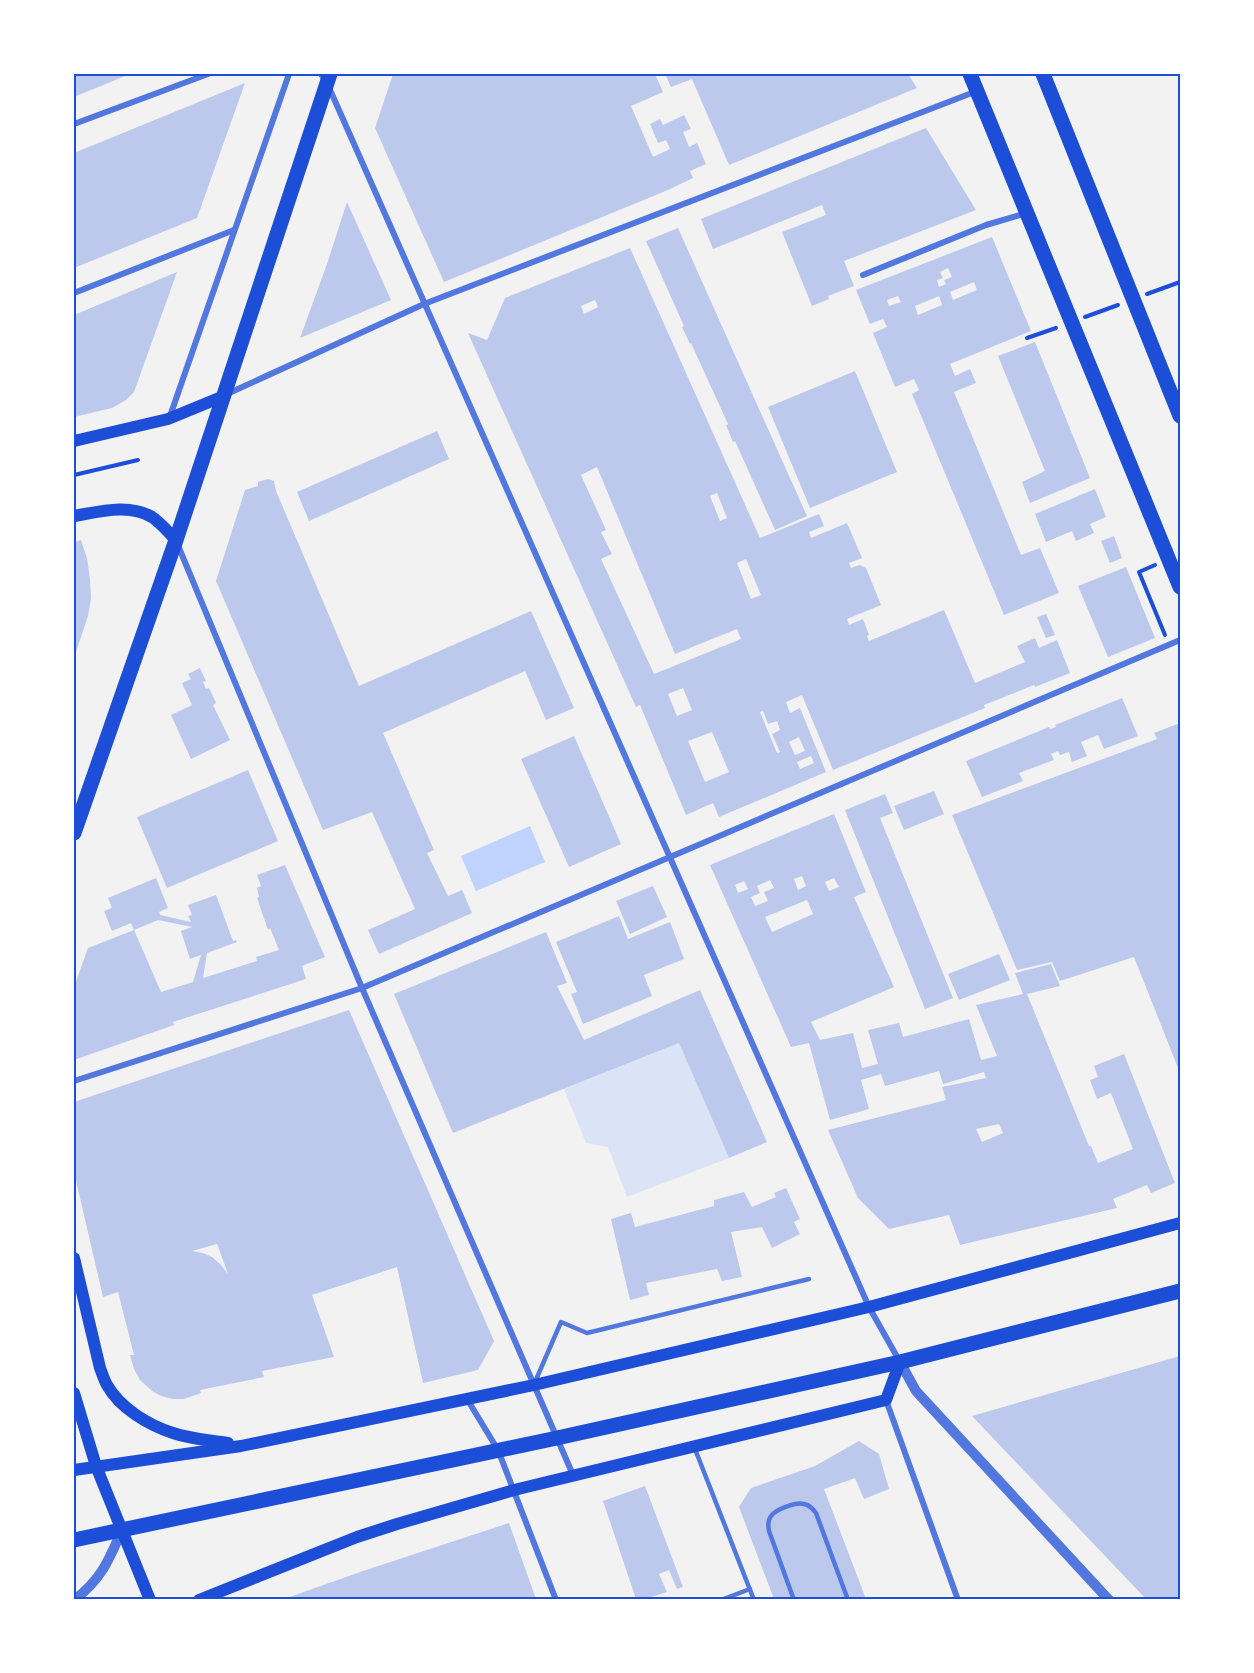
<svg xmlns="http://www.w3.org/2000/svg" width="1254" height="1673" font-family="Commissioner,sans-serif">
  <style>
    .green { fill: #dbe4f7 }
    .water { fill: #bfd3fe }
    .building { fill: #bdc9ec; fill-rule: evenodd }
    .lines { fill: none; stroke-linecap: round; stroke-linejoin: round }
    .path { stroke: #1d4ed8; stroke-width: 4 }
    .service { stroke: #5277de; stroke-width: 4.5 }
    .minor { stroke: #5277de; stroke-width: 6 }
    .tertiary { stroke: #5277de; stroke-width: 10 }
    .secondary { stroke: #1d4ed8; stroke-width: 12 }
    .primary { stroke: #1d4ed8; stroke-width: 15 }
    .neatline { fill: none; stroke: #1d4ed8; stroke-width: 2 }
  </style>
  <rect width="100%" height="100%" fill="#f2f2f2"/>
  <polygon class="green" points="679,1043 729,1158 627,1197 608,1147 586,1143 564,1089"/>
  <polygon class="water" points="530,826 545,862 476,891 461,856"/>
  <g class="building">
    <polygon points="74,74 130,74 74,97"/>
    <polygon points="393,74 655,74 663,92 631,106 653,157 670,149 666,140 658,143 650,124 660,119 663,125 684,115 691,129 683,132 689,147 697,143 706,164 690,171 693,178 668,190 444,282 375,128"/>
    <polygon points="665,74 908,74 917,88 729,165 692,79 671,87"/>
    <polygon points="245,83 197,218 74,268 74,153"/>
    <polygon points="926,128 976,210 844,261 854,286 828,296 829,299 812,306 782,232 826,215 822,205 713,249 701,219"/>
    <polygon points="347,202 391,300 300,338 327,264"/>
    <polygon points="678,228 807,516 775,530 735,441 733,442 726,425 728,424 691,343 690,344 682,327 684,326 646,241"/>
    <path d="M992,237L1031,331L950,364L955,376L970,369L976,383L954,392L1021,555L1040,548L1059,593L1004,615L912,394L919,390L914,379L895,387L873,333L887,327L883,319L870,324L856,290ZM948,268L952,277L944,280L946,284L939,287L937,280L943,278L940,272ZM974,282L977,290L953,300L950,292ZM898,296L901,302L889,306L887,300ZM939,296L942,305L918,315L915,306Z"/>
    <path d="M630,248L760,538L819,514L824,526L809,532L811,538L847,523L862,558L849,563L851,568L860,565L866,568L881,605L847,619L849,625L863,619L869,635L867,636L869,641L944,610L975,683L1025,662L1017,646L1035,638L1039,648L1057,640L1070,673L1035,687L1034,685L984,705L985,708L833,770L802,695L786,702L790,713L800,708L826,772L719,817L713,803L686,815L640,705L636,707L468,333L487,340L505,298ZM595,300L598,307L584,314L581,306ZM597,467L675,654L737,629L741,639L654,674L601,559L612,554L601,532L606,530L581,475ZM717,493L727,518L720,521L710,496ZM746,559L761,595L751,599L737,563ZM683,688L692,710L677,716L668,694ZM763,711L768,724L777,721L780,730L772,734L780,752L777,753L760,712ZM712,732L729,772L705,782L688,741ZM799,737L805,751L795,755L789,742ZM811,756L814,763L800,769L797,762Z"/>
    <polygon points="177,272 134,392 126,400 112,408 74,417 74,315"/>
    <polygon points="1035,342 1090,478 1030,503 1022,482 1045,471 998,356"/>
    <polygon points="855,371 897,472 810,508 768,407"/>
    <polygon points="437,431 449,459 309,521 297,492"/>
    <polygon points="268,479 274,481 276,491 359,686 531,611 574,708 546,720 525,671 383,733 434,850 427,853 448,896 462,890 472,913 379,954 368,930 415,909 372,812 323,830 216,581 245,490 258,486 258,482"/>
    <polygon points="1095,489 1106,517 1090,524 1094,533 1076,541 1072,531 1046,542 1035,514"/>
    <polygon points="1114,536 1122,558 1110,563 1101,541"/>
    <polygon points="81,540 87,558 90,580 91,598 88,616 74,658 74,542"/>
    <polygon points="1126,567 1155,638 1108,657 1078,586"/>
    <polygon points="1046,614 1055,635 1046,638 1037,617"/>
    <polygon points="200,668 206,681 203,682 206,689 209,688 216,703 213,705 230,740 191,759 171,715 192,705 182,683 191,679 188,674"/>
    <polygon points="1122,698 1138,736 1104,749 1098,735 1081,742 1087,756 1072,762 1069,752 1060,755 1058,751 1051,754 1054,760 1019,773 1023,781 982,797 966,761 1049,727 1050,729 1056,727 1055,725"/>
    <polygon points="1180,723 1180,1073 1134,957 1060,981 1052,962 1017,970 952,815 1157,739 1154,733"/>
    <polygon points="574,736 621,844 569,867 521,759"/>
    <polygon points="248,770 278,841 167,888 137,817"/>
    <polygon points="934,791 944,814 904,830 894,806"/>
    <polygon points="885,794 893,813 880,818 953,998 925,1009 845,810"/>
    <path d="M834,814L866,892L854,897L894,987L811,1022L820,1040L853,1033L862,1068L878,1064L868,1030L899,1023L903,1037L969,1019L981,1060L997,1056L976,1005L1023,994L1015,973L1051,964L1060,986L1027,994L1089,1146H1091L1098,1163L1133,1149L1111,1093L1097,1099L1090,1080L1098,1077L1094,1066L1124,1054L1175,1183L1151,1193L1147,1185L1113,1199L1117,1208L960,1245L949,1215L889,1229L858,1198L828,1130L946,1100L942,1087L986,1078L984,1072L943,1084L939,1071L885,1086L881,1074L861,1080L869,1109L830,1120L809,1043L791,1047L710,865ZM802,876L806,886L798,890L794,879ZM834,878L839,887L829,891L825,882ZM770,880L774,888L764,892L768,901L755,906L751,897L760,893L757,886ZM744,881L748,889L738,893L735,885ZM807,900L813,914L772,932L765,917ZM999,1124L1003,1133L982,1142L976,1129Z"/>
    <polygon points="285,865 325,957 302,966 306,979 173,1022 174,1025 74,1060 74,987 88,948 134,930 161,992 193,982 201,955 190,959 181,931 192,927 158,920 134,930 131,923 112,931 104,911 112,908 108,898 156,878 168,908 159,912 160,915 191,922 188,916 192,915 188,905 216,895 233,941 236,940 237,942 207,953 203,978 257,961 256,957 279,950 270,928 268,930 257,898 259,897 257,888 261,886 257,875"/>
    <polygon points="653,886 667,917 630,934 616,901"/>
    <polygon points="619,916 628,939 670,922 684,959 644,975 652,996 583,1024 571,994 577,992 556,942"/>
    <polygon points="546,932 567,983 557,986 584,1040 700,990 767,1142 729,1158 679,1043 453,1133 394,994"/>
    <polygon points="999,954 1010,980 959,1000 948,974"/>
    <path d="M349,1010L494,1341L478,1370L423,1383L397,1267L312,1295L334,1357L262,1371L264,1377L200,1390L201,1393L184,1399H173L161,1396L152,1391L140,1380L134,1369L130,1355H134L118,1292L103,1297L74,1172V1102ZM217,1244L219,1249L228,1274L221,1265L212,1257L203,1253L192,1251Z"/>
    <polygon points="786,1188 800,1219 794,1222 800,1234 772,1248 762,1227 731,1232 742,1277 722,1281 717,1269 646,1283 649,1295 630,1300 611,1219 631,1213 635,1227 714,1206 714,1200 744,1192 752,1207 776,1197 774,1193"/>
    <polygon points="1180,1356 1180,1599 1146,1599 972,1416"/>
    <polygon points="859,1441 879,1454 889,1489 864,1499 855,1478 824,1489 866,1599 774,1599 739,1507 751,1488 815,1466"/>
    <polygon points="645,1486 683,1587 677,1589 669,1570 659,1574 667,1592 644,1599 636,1599 603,1501"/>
    <polygon points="509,1523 536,1599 284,1599 363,1571"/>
  </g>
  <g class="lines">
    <g class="path">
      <polyline points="1147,294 1180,282"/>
      <polyline points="1085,317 1118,305"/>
      <polyline points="1027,338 1056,328"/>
      <polyline points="74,475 138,460"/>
      <polyline points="1155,565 1139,572 1165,635"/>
    </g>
    <g class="service">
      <polyline points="535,1382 561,1322 587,1333 809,1279"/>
      <polyline points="695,1449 754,1600"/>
      <polyline points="721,1600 750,1589"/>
      <path d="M794,1600L769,1531C768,1526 768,1520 771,1516C776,1509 796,1502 804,1504C810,1505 813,1509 816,1513L848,1600"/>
    </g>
    <g class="minor">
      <polyline points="321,74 327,83 869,1307 900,1362"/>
      <polyline points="74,124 208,74"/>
      <polyline points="863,275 986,225 1027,213"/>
      <polyline points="74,293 234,230"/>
      <polyline points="227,394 424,304 977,91"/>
      <polyline points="169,419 289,74"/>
      <polyline points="177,543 362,988 573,1475"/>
      <polyline points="74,1081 362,988 1180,640"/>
      <polyline points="467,1399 498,1450 556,1600"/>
      <polyline points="886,1400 958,1600"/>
    </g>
    <g class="tertiary">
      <polyline points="900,1362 916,1391 1109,1600"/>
      <path d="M74,1600C101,1580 109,1560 122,1530"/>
    </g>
    <g class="secondary">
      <polyline points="74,441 168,419 224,396"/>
      <path d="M74,516C98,512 129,503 152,517C161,523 169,533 176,540"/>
      <path d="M74,1258L100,1368C102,1373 104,1380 107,1385C120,1408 148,1425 173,1433C190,1439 210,1440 228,1443"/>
      <polyline points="74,1393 96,1466 150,1600"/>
      <polyline points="74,1470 241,1446 534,1385 869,1307 1180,1223"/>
      <polyline points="199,1600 357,1537 397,1524 514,1490 886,1400 900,1362"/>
    </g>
    <g class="primary">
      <polyline points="970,74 1180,587"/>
      <polyline points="1043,74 1180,416"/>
      <polyline points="74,833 176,540 330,74"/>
      <polyline points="74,1540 557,1438 900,1362 1180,1291"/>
    </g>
  </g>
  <rect width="1254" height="1673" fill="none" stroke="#ffffff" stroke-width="150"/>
  <rect x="75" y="75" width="1104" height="1523" class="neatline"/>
</svg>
